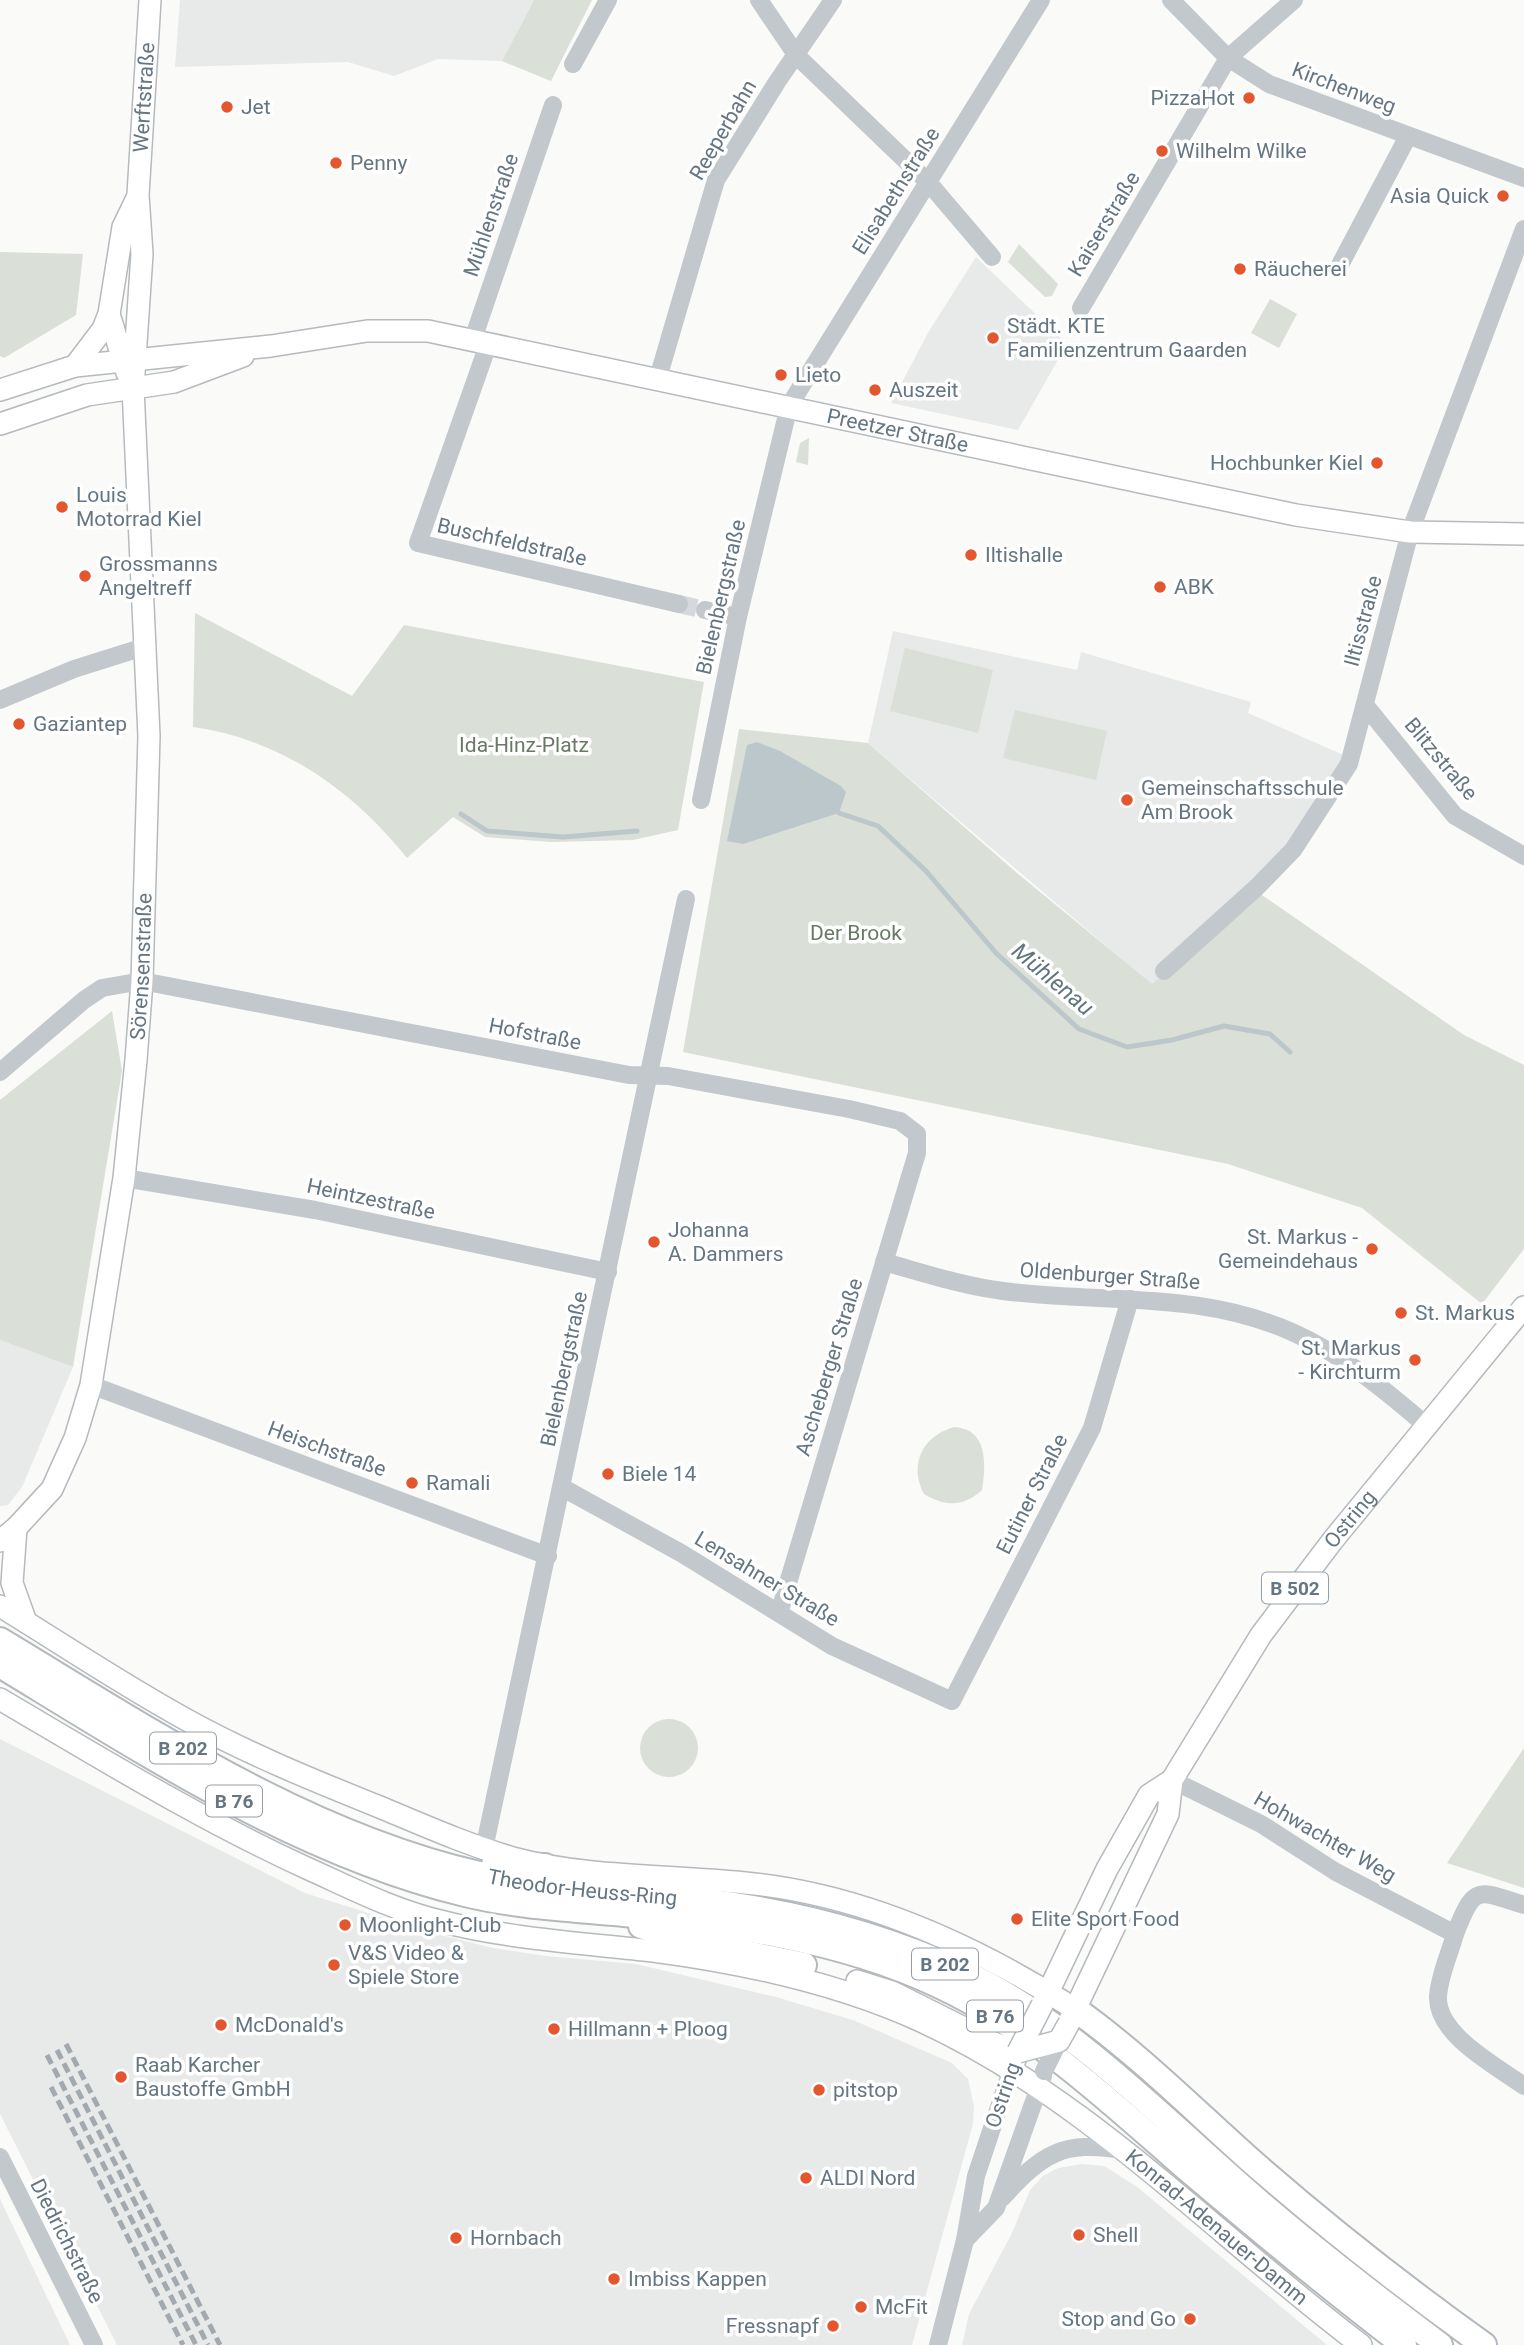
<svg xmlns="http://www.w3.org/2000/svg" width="1524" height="2345" font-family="Roboto,sans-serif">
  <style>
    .built { fill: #e8e9e9 }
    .green { fill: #dadfd7 }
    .water { fill: #bbc7cb }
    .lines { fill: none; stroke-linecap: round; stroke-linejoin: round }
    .stream { stroke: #bbc7cb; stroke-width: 5 }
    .minor-tunnel { stroke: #d5d9db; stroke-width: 18; stroke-dasharray: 18 9; stroke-linecap: butt }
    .major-casing { stroke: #b5babe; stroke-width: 24 }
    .highway-casing { stroke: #b4b9bd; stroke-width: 28 }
    .minor { stroke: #c3c8cc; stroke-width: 18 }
    .major { stroke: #fff; stroke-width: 21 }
    .highway { stroke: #fff; stroke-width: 24 }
    .rail { stroke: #a2aab0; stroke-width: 5; stroke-dasharray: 10 5; stroke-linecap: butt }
    .major-bridge-casing { stroke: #b5babe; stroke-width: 24; stroke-linecap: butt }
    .minor-bridge { stroke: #c3c8cc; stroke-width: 18 }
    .major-bridge { stroke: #fff; stroke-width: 21 }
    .poi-dot { fill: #e4572e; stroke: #fff; stroke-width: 2.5 }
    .labels { text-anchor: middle; stroke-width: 7; stroke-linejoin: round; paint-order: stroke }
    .shield { fill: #fff; stroke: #939fa8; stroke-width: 2 }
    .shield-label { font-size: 19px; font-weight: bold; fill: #657683 }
    .street-label { font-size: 21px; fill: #657683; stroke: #fff }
    .poi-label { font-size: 21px; fill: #657683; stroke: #fff; text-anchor: start }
    .park-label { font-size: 21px; fill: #687a64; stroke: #fff }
    .water-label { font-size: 23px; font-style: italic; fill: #60757c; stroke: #fff }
  </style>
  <rect width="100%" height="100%" fill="#fafaf8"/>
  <g class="built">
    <polygon points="180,0 534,0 502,61 438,59 394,76 348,62 175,67"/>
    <polygon points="976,257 1067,344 1018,430 891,403 929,331"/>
    <polygon points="893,631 1077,670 1081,652 1251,702 1248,713 1346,756 1259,893 1152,985 868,743"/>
    <polygon points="0,1340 73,1367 22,1487 8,1505 0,1506"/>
    <polygon points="0,1739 305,1893 425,1931 493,1948 546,1956 636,1964 776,1997 853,2020 952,2063 968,2079 974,2106 973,2124 912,2345 117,2345 0,2114"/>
    <polygon points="1082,2164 1104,2166 1136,2186 1327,2345 962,2345 969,2314 1011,2235 1030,2190 1043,2176 1058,2168"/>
    <polygon points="0,2199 70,2345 0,2345"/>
  </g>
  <g class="green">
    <polygon points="534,0 592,0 551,81 502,61"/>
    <polygon points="1019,244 1058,284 1052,296 1045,297 1008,262"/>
    <polygon points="0,252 83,254 76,315 4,358 0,356"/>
    <polygon points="1270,299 1297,314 1279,348 1251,333"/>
    <polygon points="809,438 808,465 796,462 800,443"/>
    <path d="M195,613L352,696L404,625L704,682L678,830L633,840L551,842L485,837L453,817L407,858C353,790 280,739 193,727Z"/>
    <polygon points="905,648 993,670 978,733 890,711"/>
    <polygon points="1015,710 1107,731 1096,780 1003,758"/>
    <polygon points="739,729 868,743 1017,873 1152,984 1259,893 1464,1035 1524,1065 1524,1249 1482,1304 1362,1208 1228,1164 683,1052"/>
    <polygon points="112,1011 122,1071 73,1367 0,1340 0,1100"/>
    <path d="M954,1427C988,1429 986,1464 982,1490C963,1507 946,1507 924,1494C908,1464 923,1436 954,1427Z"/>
    <circle cx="669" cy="1748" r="29"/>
    <polygon points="1524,1748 1524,1888 1447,1863"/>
  </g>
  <polygon class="water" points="757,742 780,751 841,786 846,792 839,813 743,844 727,841 747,745"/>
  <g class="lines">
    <g class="stream">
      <polyline points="839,813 878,826 926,871 996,953 1079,1029 1127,1047 1172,1040 1224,1026 1270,1034 1290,1052"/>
      <polyline points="461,814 487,831 563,837 637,831"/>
    </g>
    <polyline class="minor-tunnel" points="679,604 705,610"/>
    <g class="major-casing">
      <g id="major">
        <polyline points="109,314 127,373"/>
        <polyline points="75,366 103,329 109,314 123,227 137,198"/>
        <path id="s1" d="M0,390L75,366L271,346L367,331H428L1296,515L1410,532L1524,534"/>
        <polyline points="0,424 87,395 174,382 243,356"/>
        <polyline points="16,1528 12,1583 26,1622"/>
        <path id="s2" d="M0,1541L16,1528L52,1489L75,1438L91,1385L124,1178L136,1060L142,981L149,736L133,388L142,254L138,195L150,0"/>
        <path d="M0,1606C62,1644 121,1684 185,1719C248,1754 315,1781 382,1808C425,1826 468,1845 513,1858C588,1878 668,1875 745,1883C864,1894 976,1946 1075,2009"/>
        <path id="s3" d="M0,1699C102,1759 203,1821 311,1870C353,1889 394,1910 440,1921C509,1939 582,1943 653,1951C745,1963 837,1983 921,2021C1090,2099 1215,2235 1361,2345"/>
        <polyline points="857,1981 892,1992 994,2043 1018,2052 1011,2069"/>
        <polyline points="1043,2003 1107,1869 1149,1795 1172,1780"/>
        <path id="s4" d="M1069,2022L1168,1814L1172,1780L1261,1635L1333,1540L1524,1307"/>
      </g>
    </g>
    <g class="highway-casing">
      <g id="highway">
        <path id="s5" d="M0,1640C151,1731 305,1834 479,1874C546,1890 615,1892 683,1899C779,1908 873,1931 961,1971C1065,2019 1149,2105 1234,2180C1300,2239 1369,2292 1440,2345"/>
        <path d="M0,1665C145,1753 299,1854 465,1894C518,1907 571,1909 624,1914C730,1924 839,1939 936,1984C1032,2028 1107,2099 1186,2168C1258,2229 1329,2288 1404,2345"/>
        <polyline points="494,1865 545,1866"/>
        <polyline points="641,1926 682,1940 804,1965"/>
        <path d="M1075,2009C1138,2054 1192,2108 1249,2159C1324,2225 1403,2287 1484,2345"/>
      </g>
    </g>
    <g class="minor">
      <polyline points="759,0 797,56 928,182 992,257"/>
      <polyline points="1171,0 1228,58 1269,84 1524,178"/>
      <polyline points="573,64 608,0"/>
      <polyline points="1341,263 1407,138"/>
      <polyline points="1081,308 1228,58 1294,0"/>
      <polyline points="473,339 553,105"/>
      <polyline points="489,342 418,543 679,604"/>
      <polyline points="658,378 716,180 777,82 833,0"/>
      <polyline points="705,610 738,617"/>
      <polyline points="0,700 74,669 147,646"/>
      <polyline points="1365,705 1455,816 1524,856"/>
      <polyline points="701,800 738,617 789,406 1041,0"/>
      <polyline points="1164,971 1257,887 1293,850 1349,764 1410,532 1524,229"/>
      <polyline points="0,1072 84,1000 102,988 142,981 629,1075 668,1076 849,1109 900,1121 917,1134 917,1153 779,1613"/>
      <polyline points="124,1178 315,1210 608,1272"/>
      <path d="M884,1262C924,1273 963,1286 1003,1291C1103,1304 1197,1290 1292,1332C1342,1354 1386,1391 1427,1426"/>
      <polyline points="91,1385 548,1556"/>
      <polyline points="563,1488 681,1553 832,1646 952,1701 1092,1428 1130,1299"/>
      <path d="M1172,1780L1261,1824L1336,1872L1455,1934C1450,1953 1439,1976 1438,1997C1437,2035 1495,2065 1524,2086"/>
      <polyline points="484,1849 686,899"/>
      <path d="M1455,1934C1475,1884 1476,1890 1524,1905"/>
      <polyline points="0,2157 94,2345"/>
      <path d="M1002,2198C1042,2154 1062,2140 1123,2150"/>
      <polyline points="965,2240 996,2208 1043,2076"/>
      <polyline points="938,2345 965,2240 976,2176 1011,2071"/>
    </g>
    <use href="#major" class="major"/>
    <use href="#highway" class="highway"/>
    <g class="rail">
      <polyline points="66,2044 220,2345"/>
      <polyline points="57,2050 208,2345"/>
      <polyline points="47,2055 196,2345"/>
      <polyline points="51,2087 183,2345"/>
    </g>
    <g class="major-bridge-casing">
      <g id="major-bridge">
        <polyline points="1018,2052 1059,2041 1069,2023"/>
        <polyline points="1018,2052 1042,2005"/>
      </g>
    </g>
    <polyline class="minor-bridge" points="1044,2071 1059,2041"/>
    <use href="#major-bridge" class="major-bridge"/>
  </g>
  <g class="poi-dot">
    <circle cx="1249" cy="98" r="7"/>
    <circle cx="227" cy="107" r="7"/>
    <circle cx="1162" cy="151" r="7"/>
    <circle cx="336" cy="163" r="7"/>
    <circle cx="1503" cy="196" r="7"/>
    <circle cx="1240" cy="269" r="7"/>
    <circle cx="993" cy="338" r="7"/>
    <circle cx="781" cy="375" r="7"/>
    <circle cx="875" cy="390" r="7"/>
    <circle cx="1377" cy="463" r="7"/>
    <circle cx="62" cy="507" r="7"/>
    <circle cx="971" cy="555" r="7"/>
    <circle cx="85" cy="576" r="7"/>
    <circle cx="1160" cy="587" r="7"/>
    <circle cx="19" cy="724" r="7"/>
    <circle cx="1127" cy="800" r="7"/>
    <circle cx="654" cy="1242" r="7"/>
    <circle cx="1372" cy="1249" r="7"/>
    <circle cx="1401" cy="1313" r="7"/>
    <circle cx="1415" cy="1360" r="7"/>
    <circle cx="608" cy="1474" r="7"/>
    <circle cx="412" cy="1483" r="7"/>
    <circle cx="1017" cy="1919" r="7"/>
    <circle cx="345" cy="1925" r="7"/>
    <circle cx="334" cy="1965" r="7"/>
    <circle cx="221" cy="2025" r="7"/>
    <circle cx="554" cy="2029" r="7"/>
    <circle cx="121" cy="2077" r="7"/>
    <circle cx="819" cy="2090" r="7"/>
    <circle cx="806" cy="2178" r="7"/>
    <circle cx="1079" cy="2235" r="7"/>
    <circle cx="456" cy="2238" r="7"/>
    <circle cx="614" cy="2279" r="7"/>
    <circle cx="861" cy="2307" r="7"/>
    <circle cx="1190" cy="2319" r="7"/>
    <circle cx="833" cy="2326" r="7"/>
  </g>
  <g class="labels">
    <g class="shield">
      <rect x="1262" y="1572.5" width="66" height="31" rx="5"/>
      <rect x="150" y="1732.5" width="66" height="31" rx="5"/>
      <rect x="206" y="1785.5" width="56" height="31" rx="5"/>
      <rect x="912" y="1948.5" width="66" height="31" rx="5"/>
      <rect x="967" y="2000.5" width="56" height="31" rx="5"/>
    </g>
    <g class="shield-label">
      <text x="1295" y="1595">B 502</text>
      <text x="183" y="1755">B 202</text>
      <text x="234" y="1808">B 76</text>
      <text x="945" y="1971">B 202</text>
      <text x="995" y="2023">B 76</text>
    </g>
    <g class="street-label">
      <text transform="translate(1344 88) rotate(21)" y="7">Kirchenweg</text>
      <text dy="7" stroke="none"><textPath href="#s2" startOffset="1477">Werftstraße</textPath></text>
      <text transform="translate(723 130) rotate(-60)" y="7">Reeperbahn</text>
      <text transform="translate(896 191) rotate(-58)" y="7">Elisabethstraße</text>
      <text transform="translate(491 215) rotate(-71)" y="7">Mühlenstraße</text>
      <text transform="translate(1104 224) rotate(-59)" y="7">Kaiserstraße</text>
      <text dy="7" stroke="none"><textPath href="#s1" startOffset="914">Preetzer Straße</textPath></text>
      <text transform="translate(512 542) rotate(13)" y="7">Buschfeldstraße</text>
      <text transform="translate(721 597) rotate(-77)" y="7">Bielenbergstraße</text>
      <text transform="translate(1363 621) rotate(-75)" y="7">Iltisstraße</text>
      <text transform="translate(1441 759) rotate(50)" y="7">Blitzstraße</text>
      <text dy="7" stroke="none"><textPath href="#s2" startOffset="607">Sörensenstraße</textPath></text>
      <text transform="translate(535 1034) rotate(11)" y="7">Hofstraße</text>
      <text transform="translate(371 1199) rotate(12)" y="7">Heintzestraße</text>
      <text transform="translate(1110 1276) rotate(4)" y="7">Oldenburger Straße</text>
      <text transform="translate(829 1367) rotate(-73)" y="7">Ascheberger Straße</text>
      <text transform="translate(564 1369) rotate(-78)" y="7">Bielenbergstraße</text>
      <text transform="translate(327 1449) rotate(20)" y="7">Heischstraße</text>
      <text transform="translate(1032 1494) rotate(-63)" y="7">Eutiner Straße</text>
      <text dy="7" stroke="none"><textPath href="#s4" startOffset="581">Ostring</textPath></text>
      <text transform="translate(767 1579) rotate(31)" y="7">Lensahner Straße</text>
      <text transform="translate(1325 1837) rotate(30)" y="7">Hohwachter Weg</text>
      <text dy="7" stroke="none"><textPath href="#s5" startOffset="640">Theodor-Heuss-Ring</textPath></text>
      <text transform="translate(1003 2095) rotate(-71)" y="7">Ostring</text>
      <text dy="7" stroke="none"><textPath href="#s3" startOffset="1349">Konrad-Adenauer-Damm</textPath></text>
      <text transform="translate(67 2241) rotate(63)" y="7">Diedrichstraße</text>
    </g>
    <g class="poi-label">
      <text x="1235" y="105" text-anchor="end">PizzaHot</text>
      <text x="241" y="114">Jet</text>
      <text x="1176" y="158">Wilhelm Wilke</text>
      <text x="350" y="170">Penny</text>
      <text x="1489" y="203" text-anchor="end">Asia Quick</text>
      <text x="1254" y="276">Räucherei</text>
      <text x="1007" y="333">Städt. KTE<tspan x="1007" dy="24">Familienzentrum Gaarden</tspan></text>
      <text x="795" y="382">Lieto</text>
      <text x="889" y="397">Auszeit</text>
      <text x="1363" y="470" text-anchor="end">Hochbunker Kiel</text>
      <text x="76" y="502">Louis<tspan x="76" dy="24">Motorrad Kiel</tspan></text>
      <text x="985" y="562">Iltishalle</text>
      <text x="99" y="571">Grossmanns<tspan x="99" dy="24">Angeltreff</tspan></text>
      <text x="1174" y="594">ABK</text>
      <text x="33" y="731">Gaziantep</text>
      <text x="1141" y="795">Gemeinschaftsschule<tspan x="1141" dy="24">Am Brook</tspan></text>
      <text x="668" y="1237">Johanna<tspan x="668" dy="24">A. Dammers</tspan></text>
      <text x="1358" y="1244" text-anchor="end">St. Markus -<tspan x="1358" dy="24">Gemeindehaus</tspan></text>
      <text x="1415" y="1320">St. Markus</text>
      <text x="1401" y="1355" text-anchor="end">St. Markus<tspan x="1401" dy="24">- Kirchturm</tspan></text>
      <text x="622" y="1481">Biele 14</text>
      <text x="426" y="1490">Ramali</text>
      <text x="1031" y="1926">Elite Sport Food</text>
      <text x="359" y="1932">Moonlight-Club</text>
      <text x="348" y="1960">V&amp;S Video &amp;<tspan x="348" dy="24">Spiele Store</tspan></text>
      <text x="235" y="2032">McDonald's</text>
      <text x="568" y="2036">Hillmann + Ploog</text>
      <text x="135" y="2072">Raab Karcher<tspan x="135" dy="24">Baustoffe GmbH</tspan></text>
      <text x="833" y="2097">pitstop</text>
      <text x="820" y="2185">ALDI Nord</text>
      <text x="1093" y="2242">Shell</text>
      <text x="470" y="2245">Hornbach</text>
      <text x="628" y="2286">Imbiss Kappen</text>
      <text x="875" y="2314">McFit</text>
      <text x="1176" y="2326" text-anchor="end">Stop and Go</text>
      <text x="819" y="2333" text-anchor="end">Fressnapf</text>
    </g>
    <g class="park-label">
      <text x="524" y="752">Ida-Hinz-Platz</text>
      <text x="856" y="940">Der Brook</text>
    </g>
    <g class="water-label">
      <text transform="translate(1053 979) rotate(40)" y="8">Mühlenau</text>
    </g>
  </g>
</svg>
